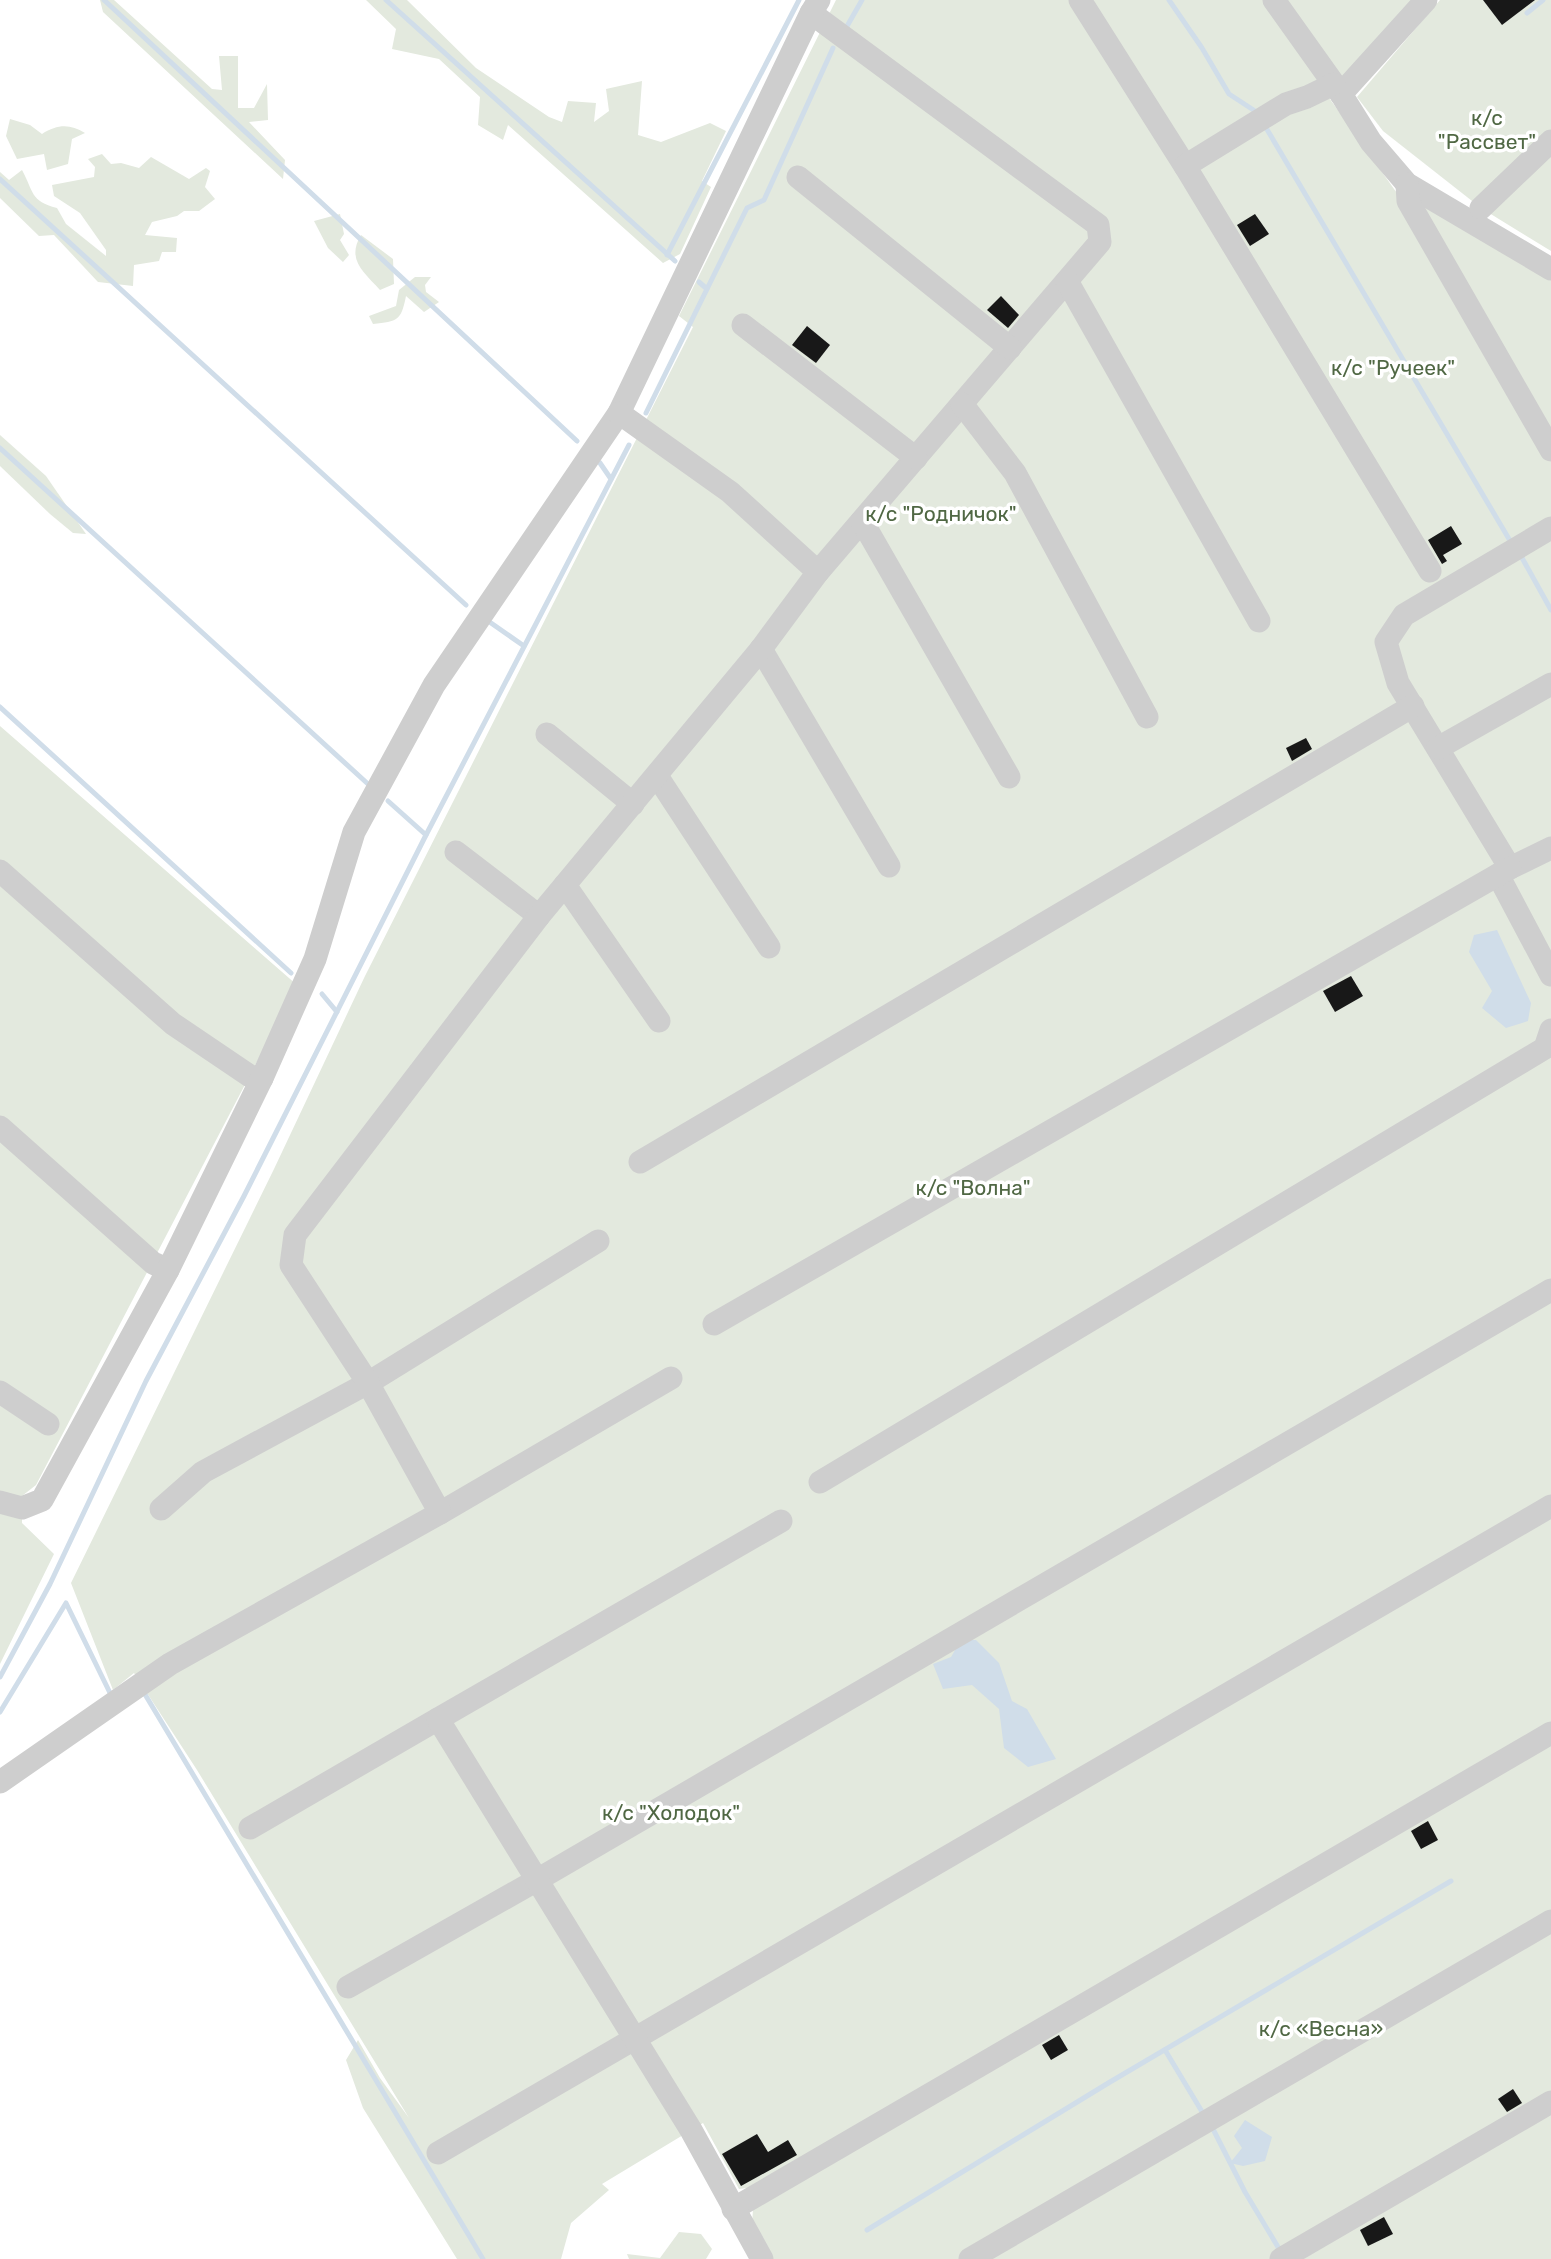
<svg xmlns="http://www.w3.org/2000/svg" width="1551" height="2259" font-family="Rubik,sans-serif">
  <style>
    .green { fill: #e3e9de }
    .water { fill: #d0dde9 }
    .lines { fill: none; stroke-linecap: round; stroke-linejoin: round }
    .stream { stroke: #d0dde9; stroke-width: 5 }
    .building { fill: #181818 }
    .minor { stroke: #cecece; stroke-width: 23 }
    .labels { text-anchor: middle; stroke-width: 7; stroke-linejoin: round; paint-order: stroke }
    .park-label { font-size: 21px; fill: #506844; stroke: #fff }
  </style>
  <rect width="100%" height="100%" fill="#fff"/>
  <g class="green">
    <polygon points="100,0 114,0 212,89 222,90 219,56 238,56 238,108 254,108 267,84 268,120 249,122 285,160 283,179 103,12"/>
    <polygon points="366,0 407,0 476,68 549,117 562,122 568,101 596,103 594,122 609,111 606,89 642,81 638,135 661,142 710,123 726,131 702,181 711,187 680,254 663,263 508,125 503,140 478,125 480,97 439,59 392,49 396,29"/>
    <polygon points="836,0 1414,0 1327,95 1404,203 1416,197 1551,278 1551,2259 770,2259 752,2228 754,2187 739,2189 703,2123 602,2184 609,2190 571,2223 561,2259 457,2259 363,2108 346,2060 358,2040 380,2078 409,2118 197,1770 134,1673 113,1690 71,1583 274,1169 365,976 693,327 679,316"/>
    <polygon points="1440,0 1551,0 1551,251 1481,208 1383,131 1357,97"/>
    <path d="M10,119L30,125L42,134C58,124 70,124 85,133L72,139L68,164L47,170L44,154L17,159L6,136Z"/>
    <path d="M102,154L111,164L121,163L139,168L151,157L189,179L206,168L210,171L205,187L215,199L199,211H184L177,216L152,222L145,235L177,238L176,252H162L159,261L134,265L133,286L98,282L54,235L39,236L0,198V172L9,180L22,170C34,192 30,201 57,208L66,224L106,256V250L80,213L54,196L52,185L94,177L95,167L88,159Z"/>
    <polygon points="340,214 344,234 340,240 349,255 343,262 328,248 314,221"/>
    <path d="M361,235L393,259L394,284L380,290C364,272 346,260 361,235Z"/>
    <path d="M415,277H431L425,285L426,292L439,302L424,312L406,296C401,321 398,321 373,324L369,316L396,306L399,290Z"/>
    <polygon points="0,435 46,476 86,534 73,533 50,514 0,466"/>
    <polygon points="0,726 297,985 36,1485 22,1496 22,1523 54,1554 0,1664"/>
    <polygon points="679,2232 701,2234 712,2249 706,2259 629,2259 627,2254 660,2258"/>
  </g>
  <g class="water">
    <polygon points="1497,930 1531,1003 1528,1021 1506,1028 1482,1008 1492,991 1469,952 1474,935"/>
    <polygon points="961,1640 976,1640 999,1663 1012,1701 1027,1709 1056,1759 1028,1767 1004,1748 999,1709 972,1685 943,1689 933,1664 951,1657"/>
    <polygon points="1245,2120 1272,2137 1265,2161 1243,2166 1230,2163 1242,2148 1234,2136"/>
  </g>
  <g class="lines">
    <g class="stream">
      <polyline points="104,0 577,441"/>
      <polyline points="386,0 675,261"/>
      <polyline points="1169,0 1202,48 1229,94 1255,111"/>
      <polyline points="1527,13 1543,0"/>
      <polyline points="846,28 862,0"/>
      <polyline points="1265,126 1509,539"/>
      <polyline points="0,179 466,605"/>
      <polyline points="667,255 799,0"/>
      <polyline points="707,289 747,208 764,200 833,48"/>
      <polyline points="646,413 707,289 699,282"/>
      <polyline points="0,448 368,784"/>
      <polyline points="600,463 611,479"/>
      <polyline points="1521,556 1551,610"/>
      <polyline points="491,623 524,646"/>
      <polyline points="0,707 291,973"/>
      <polyline points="388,801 426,835"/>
      <polyline points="322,994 337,1012"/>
      <polyline points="0,1677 50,1584 146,1381 244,1196 426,835 629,445"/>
      <polyline points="143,1691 483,2259"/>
      <polyline points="0,1712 66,1603 112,1697"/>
      <polyline points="1165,2050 1204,2115"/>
      <polyline points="1213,2129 1245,2192 1281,2252"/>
      <polyline points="867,2230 1110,2082 1451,1881"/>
    </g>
  </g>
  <g class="building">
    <polygon points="1483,0 1535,0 1502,25"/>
    <polygon points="1255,214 1269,234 1250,246 1237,225"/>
    <polygon points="1001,296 1019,315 1008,328 987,310"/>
    <polygon points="807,326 830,345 816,363 792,345"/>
    <polygon points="1451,526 1462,544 1443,555 1447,561 1442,564 1428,540"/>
    <polygon points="1306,738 1312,749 1292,761 1286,748"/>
    <polygon points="1351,976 1363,996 1335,1012 1323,991"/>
    <polygon points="1428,1821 1438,1840 1421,1849 1411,1831"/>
    <polygon points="1059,2035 1068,2050 1051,2060 1042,2045"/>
    <polygon points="1513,2089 1522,2103 1507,2112 1498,2099"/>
    <polygon points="757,2134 768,2152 788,2140 797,2155 741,2186 722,2154"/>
    <polygon points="1384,2217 1393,2234 1368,2246 1360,2230"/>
  </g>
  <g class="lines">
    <g class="minor">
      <polyline points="1080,0 1185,166"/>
      <polyline points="1274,0 1341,94"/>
      <polyline points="1426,0 1341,94 1371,142 1407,184 1551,269"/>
      <polyline points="811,13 1098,225 1100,242 818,572"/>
      <polyline points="1334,84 1307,97 1286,104 1185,166 1430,571"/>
      <polyline points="798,177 1010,348"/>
      <polyline points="1407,184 1408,201 1551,450"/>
      <polyline points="1481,208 1551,141"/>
      <polyline points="1067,281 1259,621"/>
      <polyline points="743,325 916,458"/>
      <polyline points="962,404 1015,473 1147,717"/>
      <polyline points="862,521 1009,777"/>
      <polyline points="1551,528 1404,615 1386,642 1398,683 1510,868 1551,848"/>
      <polyline points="761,649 889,866"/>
      <polyline points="547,734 633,804"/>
      <polyline points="1438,748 1551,684"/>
      <polyline points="657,776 769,947"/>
      <polyline points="456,852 539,916"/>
      <polyline points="0,871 173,1024 250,1076 262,1078"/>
      <polyline points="1498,875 1551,975"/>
      <polyline points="565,885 659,1021"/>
      <polyline points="0,1127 153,1263 168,1270"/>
      <polyline points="640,1162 1413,706"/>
      <polyline points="714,1324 1510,868"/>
      <polyline points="0,1392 48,1424"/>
      <polyline points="820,1482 1545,1048 1551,1030"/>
      <polyline points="0,1502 22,1508 42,1500 168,1270 262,1078 315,959 354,832 434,685 619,413 811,13 819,0"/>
      <polyline points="161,1509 203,1472 368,1383 598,1241"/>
      <polyline points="440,1513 671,1378"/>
      <polyline points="0,1782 170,1664 440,1513 368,1383 291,1265 295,1235 539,916 761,649 818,572 730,492 619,413"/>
      <polyline points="250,1828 438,1719"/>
      <polyline points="348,1987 537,1880 1551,1290"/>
      <polyline points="438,2153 1551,1506"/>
      <polyline points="733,2209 1551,1733"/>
      <polyline points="762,2259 691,2130 438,1719 781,1521"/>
      <polyline points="970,2259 1551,1921"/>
      <polyline points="1281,2259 1551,2102"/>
    </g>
  </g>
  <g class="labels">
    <g class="park-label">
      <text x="1487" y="125">к/с<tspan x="1487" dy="24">"Рассвет"</tspan></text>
      <text x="1393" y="375">к/с "Ручеек"</text>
      <text x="941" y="521">к/с "Родничок"</text>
      <text x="973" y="1195">к/с "Волна"</text>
      <text x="671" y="1820">к/с "Холодок"</text>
      <text x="1321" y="2036">к/с «Весна»</text>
    </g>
  </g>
</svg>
